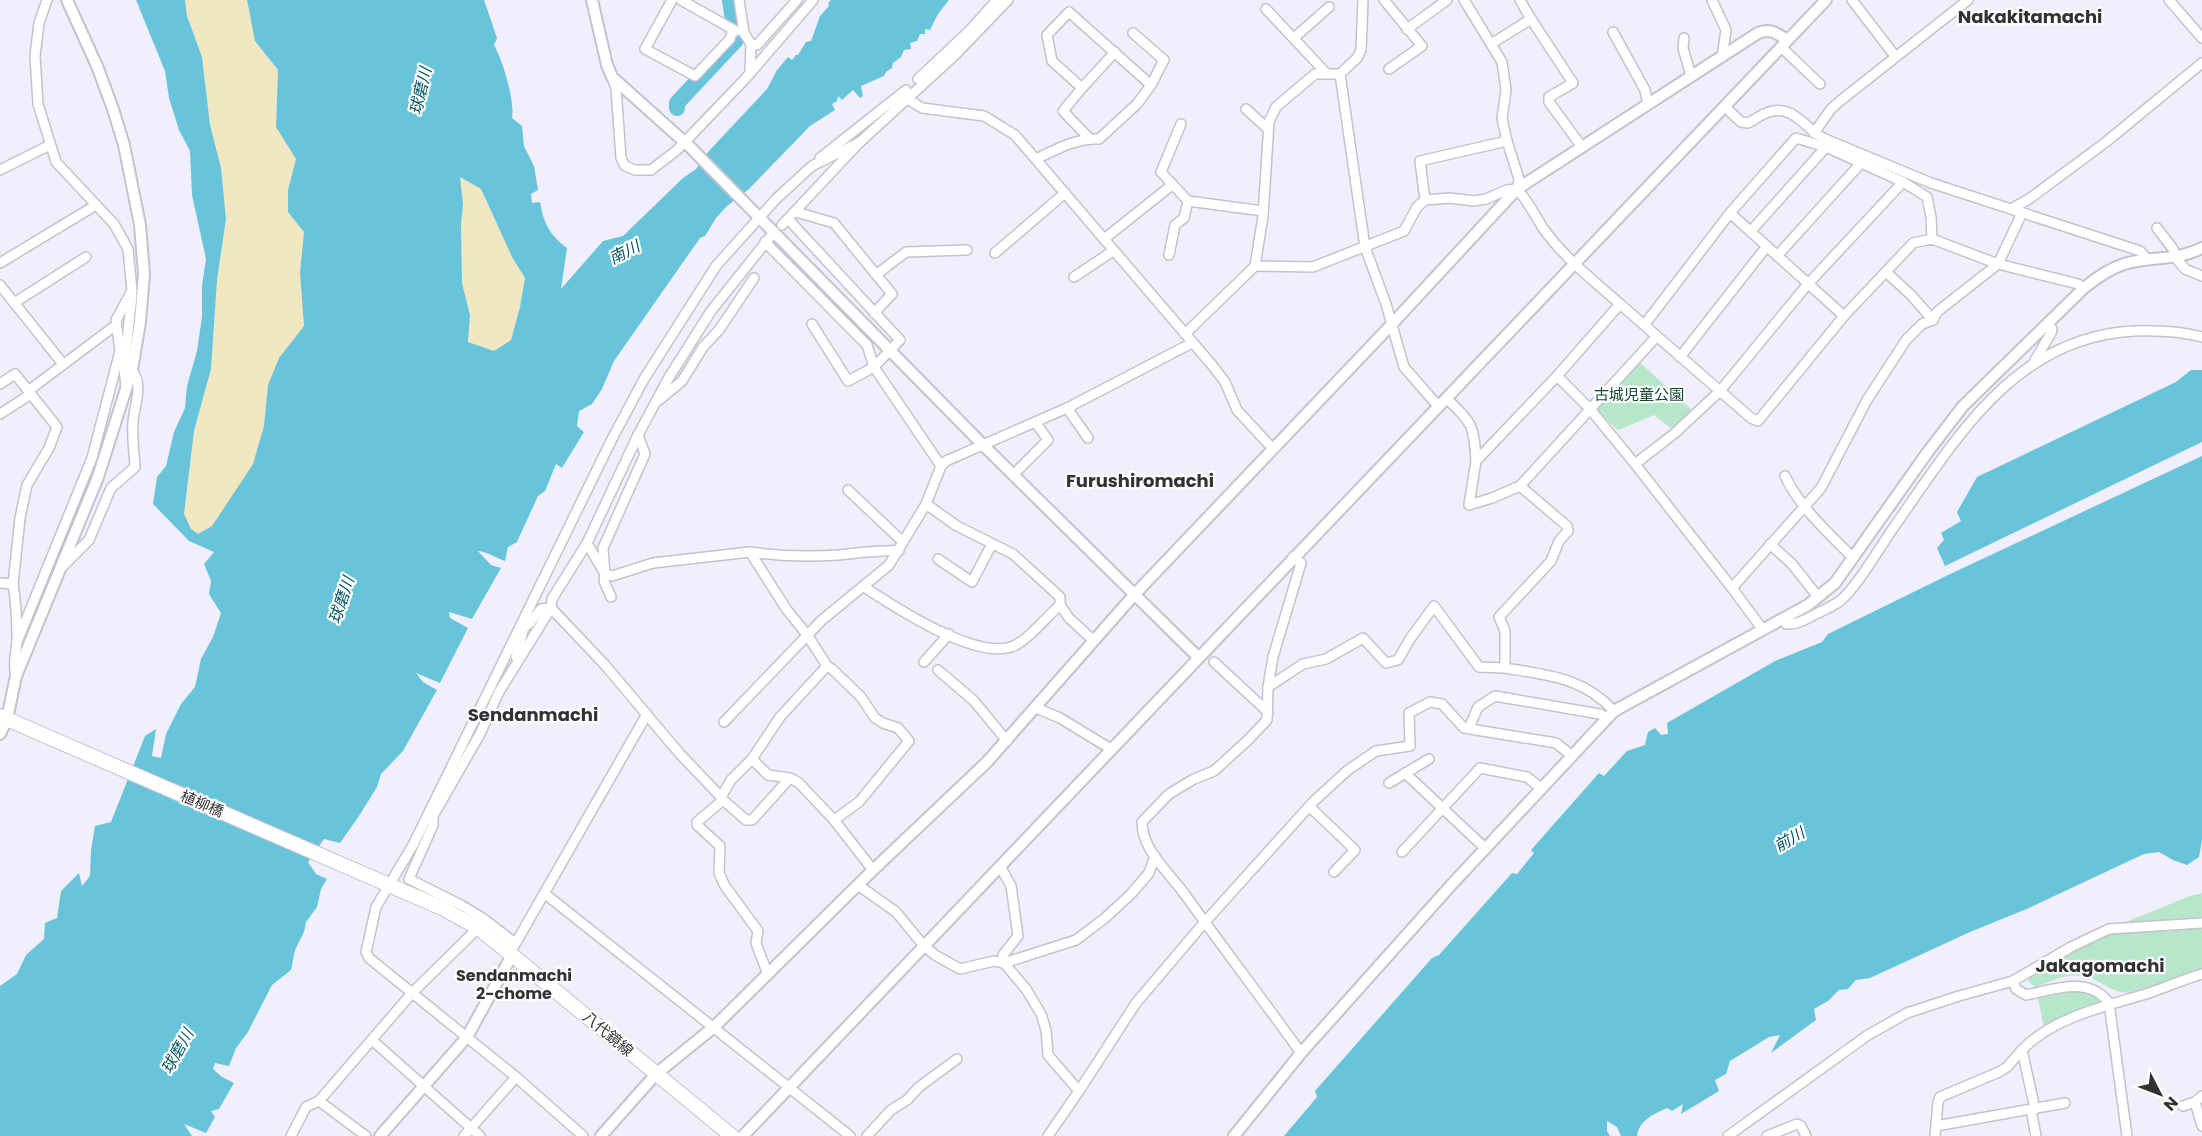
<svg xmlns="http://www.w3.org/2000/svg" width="2202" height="1136" font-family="Poppins,'Noto Sans JP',sans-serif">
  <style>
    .green { fill: #b7e7ca }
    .sand { fill: #f1e8c2 }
    .water { fill: #67c4da; fill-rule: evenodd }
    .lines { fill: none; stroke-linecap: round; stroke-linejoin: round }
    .river { stroke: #67c4da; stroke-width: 16 }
    .minor-casing { stroke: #c5c1ce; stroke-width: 12 }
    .tertiary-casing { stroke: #c5c1ce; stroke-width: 14 }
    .primary-casing { stroke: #c5c1ce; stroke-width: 16 }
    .minor { stroke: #fff; stroke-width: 9 }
    .tertiary { stroke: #fff; stroke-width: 10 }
    .primary { stroke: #fff; stroke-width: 14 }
    .labels { text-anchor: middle; stroke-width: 4.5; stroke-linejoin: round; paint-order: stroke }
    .park-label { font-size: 15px; fill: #11492f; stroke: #fefefe }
    .street-label { font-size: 15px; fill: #323136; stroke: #fefefe }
    .water-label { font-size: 16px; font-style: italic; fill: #005565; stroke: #fefefe }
    .neighbourhood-label { font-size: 16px; font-weight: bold; fill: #323136; stroke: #fefefe }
    .quarter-label { font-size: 18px; font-weight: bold; fill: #323136; stroke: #fefefe }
  </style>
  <rect width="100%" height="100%" fill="#f2effc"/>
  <g class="green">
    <polygon points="1637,360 1691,409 1673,430 1654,415 1618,430 1595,409"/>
    <path d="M2202,893V971L2128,993C2113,992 2106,985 2093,979C2073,970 2054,980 2035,987L2028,981V976L2121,924L2190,896Z"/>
    <polygon points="2076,986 2109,1003 2044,1028 2037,993"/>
  </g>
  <g class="sand">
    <polygon points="185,0 247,0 255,41 278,70 276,127 296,159 288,190 304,232 300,272 304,326 279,358 268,385 264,426 253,464 212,527 198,534 191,529 184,515 194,431 211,369 217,280 226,219 221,168 210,125 202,57 187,16"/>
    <polygon points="459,177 481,189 512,257 525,278 520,307 511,340 494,351 468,343 470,315 462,283 461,225 463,204"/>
  </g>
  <g class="water">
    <path d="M136,0H185L187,16L202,57L210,125L221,168L226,219L217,280L211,369L194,431L184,514L191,529L198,534L212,526L253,464L264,426L268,385L279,358L304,326L300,272L304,232L288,212V190L296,159L276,127L278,70L255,41L247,0H484L497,38L494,45C503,61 515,101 512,118L522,126L524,146L534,166L538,190L531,194L532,203L540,202C544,224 549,234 567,248L561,289L603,241L623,236L683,178L696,169L708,152L767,89L777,70L788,57L792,60L796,55H798L806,42L811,41L820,16L829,6L828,3L831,0H949L938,14L930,30L925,29V34H920L917,41L910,43L911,49L904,50L901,57L893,63L892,68L886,72L884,76L861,86L863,96L860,98L853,90L842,100L838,96L837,101L832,104L835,110L810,126L749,189L727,206L716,218L705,236L700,238L614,361L602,389L592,404L579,411L577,426L584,432L562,468L556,464L545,491L538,496L517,542L508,547L505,561C496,558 488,552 478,551L491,565L501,568L472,619L449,612L450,618L468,628L440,683L416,673L423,682L437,690L403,751L381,774L377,787L359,816L340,843L324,839L308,862L316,874L327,879L321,889L317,907L306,922L304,932L295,950L291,970L272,985L248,1032L236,1048L229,1066L215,1063L213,1069L222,1077L234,1083L219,1109L211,1111L215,1117L206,1133L184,1124L192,1136H0V986L17,974L26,955L44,939L45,923L57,918L61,891L79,873L82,886L90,876L91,850L95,826L111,822L145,736L156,729L152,756L161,758L166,734L181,704L195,687L201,659L213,637L221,613L209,594L211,581L204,564L214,552L189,541L153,504L157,477L166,466L174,432L185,408L187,386L197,351L202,317V286L206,259L192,195L190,151L179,130L169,98L165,71ZM460,177L481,189L512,257L525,278L520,307L511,340L494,351L468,342L470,315L462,283L461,225L463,204Z"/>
    <polygon points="2191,370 2202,370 2202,442 1945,566 1937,548 1944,540 1941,533 1961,521 1957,512 1977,477 2176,382"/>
    <path d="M2202,456V840L2199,857L2187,865L2173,860L2159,852L2144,854L2029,908L1970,932L1870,978L1856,980L1848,989L1839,990L1828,1001L1814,1009L1816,1020L1771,1053L1780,1035L1769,1037L1730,1061L1726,1074L1715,1080L1719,1091L1681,1114L1683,1104L1672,1111L1667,1108C1654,1114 1639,1120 1637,1136H1621L1617,1127L1607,1121V1131L1610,1136H1284L1317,1097L1315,1091L1432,958L1439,955L1512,873L1517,874L1534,853L1531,850L1599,773L1604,776L1627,751L1645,745L1648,732L1655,728L1661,735L1668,734L1667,723L1775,661L1822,642L1828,634L1946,576Z"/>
  </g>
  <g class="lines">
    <polyline class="river" points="677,108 677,103 736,40 730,0"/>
    <g class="minor-casing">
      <g id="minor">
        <polyline points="672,0 645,49 695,76 730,39 733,29"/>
        <polyline points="681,0 736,31"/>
        <polyline points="739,0 744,33 751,44 757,45 797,0"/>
        <polyline points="1363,0 1361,50 1357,58 1340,74 1365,247 1386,304 1404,367 1438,406"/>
        <polyline points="1384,0 1422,46 1389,69"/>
        <path d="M1464,0L1502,62L1506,90L1502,119L1507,141L1519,179L1517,189C1528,201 1534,214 1543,228C1563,257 1593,280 1620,304"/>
        <polyline points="1520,0 1531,19 1573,83 1549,97 1549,102 1582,147"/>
        <polyline points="1712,0 1726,30 1722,57"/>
        <polyline points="1852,0 1895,56"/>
        <polyline points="2169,0 2202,38"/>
        <polyline points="1266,9 1327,74"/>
        <polyline points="1407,29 1447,0"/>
        <polyline points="1613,32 1645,90 1648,105"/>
        <polyline points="1294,38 1329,7"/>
        <polyline points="1684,38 1683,48 1691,76"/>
        <polyline points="1491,44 1531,19"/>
        <polyline points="1781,47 1820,84"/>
        <polyline points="750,72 751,44"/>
        <polyline points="612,77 616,88 621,158 625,166 635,170 651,170 677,150 745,79 813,0"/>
        <polyline points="918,79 970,30 997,0"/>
        <polyline points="1082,88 1052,61 1047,35 1069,12 1151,85"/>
        <polyline points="906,98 922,108 984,116 1015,135 1212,365 1225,382 1237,410 1273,449"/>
        <path d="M1725,107L1741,122L1748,123C1755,120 1761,114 1769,112C1794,104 1806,130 1825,139L1931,183L2140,251L2148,260"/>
        <polyline points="1246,109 1268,129"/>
        <polyline points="1181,124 1161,172 1188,201 1263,211"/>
        <polyline points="1814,133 1831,109 1840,101 1968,0"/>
        <polyline points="1089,138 1063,111 1082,88 1115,52"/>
        <polyline points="820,158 906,90"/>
        <path d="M1036,159C1057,149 1076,138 1099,139L1137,104L1151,85L1164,60L1133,33"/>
        <polyline points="0,170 50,145"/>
        <polyline points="1425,200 1420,161 1507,141"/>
        <polyline points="2011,209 2029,199 2106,142 2202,63"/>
        <polyline points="796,212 834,223 892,294 874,313"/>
        <polyline points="788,219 900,340 874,367 848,381 812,324"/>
        <polyline points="782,225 860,142 955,55 1008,0"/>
        <polyline points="2157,228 2173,249 2176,257"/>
        <polyline points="1751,231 1826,147"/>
        <polyline points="1104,239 1172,185"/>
        <polyline points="765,242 867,345 874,367 941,466"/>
        <polyline points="995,253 1065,193"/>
        <polyline points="1169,255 1175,225 1184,218 1188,201"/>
        <polyline points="1777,256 1861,163"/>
        <polyline points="2175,257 2185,269 2202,276"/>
        <polyline points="0,263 96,205"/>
        <polyline points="1255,266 1313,267 1404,231 1417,207 1425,200 1450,198 1474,201 1486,199 1507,190 1517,189"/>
        <polyline points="1886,272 1911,295 1933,320 1937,312 1998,264 2022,213"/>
        <polyline points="877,274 906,252 967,250"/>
        <polyline points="1074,277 1113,251"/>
        <polyline points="0,285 63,364"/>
        <polyline points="14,303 86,257"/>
        <polyline points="1844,316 1730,213 1796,138 1826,147 1903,182 1927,197 1931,217 1932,239"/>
        <polyline points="1645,324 1730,213"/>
        <polyline points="1185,334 1255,266 1263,216 1269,122 1276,107 1315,74 1340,74"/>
        <polyline points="1657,336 1520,486 1492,498 1469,505 1476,461 1557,376 1620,304 1751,418 1758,421 1844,316 1913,243 1932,239 1998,264 2078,284 2084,288"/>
        <polyline points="1680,357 1767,246"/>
        <polyline points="2034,362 2051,333 2052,329 2047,324"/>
        <polyline points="1557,376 1590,409 1635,464 1675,433 1720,391 1807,285 1903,182"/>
        <polyline points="0,384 15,374 57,427 49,448 27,485 20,518 13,584"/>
        <polyline points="126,389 124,367 132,296"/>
        <polyline points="28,391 116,325"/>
        <path d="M1446,398C1472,423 1474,424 1476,461"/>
        <polyline points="659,400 682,381 703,347 719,330 754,278"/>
        <polyline points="1067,408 1088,438"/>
        <polyline points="0,414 31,394"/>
        <polyline points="638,435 645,454 603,548 605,574 612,576 653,563 750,552"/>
        <polyline points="1635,464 1732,588 1763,630"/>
        <polyline points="1013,475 1048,440 1036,423"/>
        <path d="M1785,476C1800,508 1829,533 1853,558"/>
        <path d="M1520,486L1567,526L1568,531L1559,541L1551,561L1499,617L1505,631V668C1547,675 1583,677 1614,711"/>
        <polyline points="848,490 903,542"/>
        <polyline points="926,504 957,526 1013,554 1060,597 1060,605"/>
        <polyline points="587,543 605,574 604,581 611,597"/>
        <polyline points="1770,544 1792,564 1818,597"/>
        <path d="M1293,557L1301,563L1273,657L1268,687L1267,720L1248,740L1214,771L1194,779L1169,794L1142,822C1142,851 1170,873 1186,896C1224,949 1263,1000 1301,1053"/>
        <polyline points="938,559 972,582 992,544"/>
        <path d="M62,567L89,540L111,488L135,467C134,452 132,437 133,422C134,405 144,386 132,370"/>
        <path d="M0,583L13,584C16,602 17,619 17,638C17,651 12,664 16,676"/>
        <path d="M864,587C895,607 973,659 1011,647C1027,642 1047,616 1060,605L1069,618L1094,641"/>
        <polyline points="1732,588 1821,488 1867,400 1906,340 1922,324 1933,320"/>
        <path d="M1783,619L1786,624C1797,625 1806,619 1816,614C1824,610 1833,606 1840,601C1857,587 1880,547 1894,527C1956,439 2014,337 2134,331C2156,330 2180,331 2202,337"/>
        <polyline points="520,630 530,623 541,609 551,608"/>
        <polyline points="17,642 92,458 120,351 116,320 132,291 128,249 114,224 56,162 38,104 35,56 39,23 47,0"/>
        <polyline points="516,657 524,627"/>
        <polyline points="924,662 949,634"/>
        <polyline points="1214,662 1268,712"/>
        <polyline points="938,670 974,701 1007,741"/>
        <polyline points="1268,687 1303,664 1326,659 1363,638 1386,663 1398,660 1410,639 1434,606 1479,667 1505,668"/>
        <polyline points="1036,708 1060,718 1111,749"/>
        <polyline points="724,722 822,620 889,565 926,504 941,466 946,461 1067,408 1192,343"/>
        <polyline points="1469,728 1478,707 1495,696 1600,714 1607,718"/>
        <polyline points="752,759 768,775 790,778 799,783 834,820 873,870"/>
        <polyline points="1405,773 1486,849"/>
        <polyline points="1389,783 1429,759"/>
        <polyline points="721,797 680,754 605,665 551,608 552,599 587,543 638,435 668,379 711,311 770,237"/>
        <polyline points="723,800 746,820 752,820 790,778"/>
        <polyline points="1310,807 1355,850 1334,872"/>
        <path d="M834,820L859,802L909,741L898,728L883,723L875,718L861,697L832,669L827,666L808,636L787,610L750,552C779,556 809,557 838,555C859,553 878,550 899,551"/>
        <polyline points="1402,852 1480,768 1527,777 1542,789"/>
        <polyline points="1000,866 1011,886 1018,936 1003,955 1004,963 1076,940 1105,918 1131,894 1149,873 1155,856"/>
        <polyline points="858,885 896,912 924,946 935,955 960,969 994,961 1004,963 1026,989 1041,1014 1046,1030 1048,1055 1079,1091 1048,1136"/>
        <polyline points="544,893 850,1136"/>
        <polyline points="515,943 484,919 461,905 409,879 433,825 433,816 480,734 499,692 551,608"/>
        <polyline points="514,946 647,714"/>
        <polyline points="768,975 756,943 758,931 725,886 719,873 720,846 697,825 697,822 723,800 721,797 731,780 752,759 780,717 827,666"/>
        <path d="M2013,981L2016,989L2026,995C2055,989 2089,976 2109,1003L2127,1136"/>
        <polyline points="372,1040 480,1136"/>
        <polyline points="1079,1091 1136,1003 1204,923 1314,801 1348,770 1376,751 1410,746 1409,713 1430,702 1442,704 1464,728 1556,743 1572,756"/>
        <polyline points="319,1101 366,1136"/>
        <polyline points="2195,1102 2202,1126"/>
        <polyline points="2183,1106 2195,1102 2202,1096"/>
        <path d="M2035,1109L2022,1050C2053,1017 2107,1006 2149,993C2167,987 2184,979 2202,974"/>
        <polyline points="2031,1110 2036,1136"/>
        <polyline points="1936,1126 2065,1103"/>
        <polyline points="291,1136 306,1107 319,1101 412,993 478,928"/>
        <polyline points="464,1136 516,1077"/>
        <polyline points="583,1136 516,1077 369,958 366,952 376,907 413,845 612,439 644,379 716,266 776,199 812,166 860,142"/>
        <polyline points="867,1136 891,1110 907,1100 919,1087 957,1059"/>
        <polyline points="1728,1136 1868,1035 1907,1013 1959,996 2013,981 2071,947 2109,929 2202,923"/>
        <polyline points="1767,1136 1797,1124 1801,1126 1806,1136"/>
        <polyline points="1935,1136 1938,1102 1940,1097 1999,1072 2007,1067 2022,1050"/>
      </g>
    </g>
    <g class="tertiary-casing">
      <g id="tertiary">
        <polyline points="592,0 607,65 612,77 690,147 982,444 1198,657"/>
        <polyline points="0,734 7,719 16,676 98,477 132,370 140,322 144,274 140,225 124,145 113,109 97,66 67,0"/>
        <polyline points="380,1136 467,1037 512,955"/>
        <path d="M601,1136L656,1074L714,1027L873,870L987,762L1134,595L1392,324L1517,189L1758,33C1771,28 1776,33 1787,40"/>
        <polyline points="743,1136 1826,0"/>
        <path d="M1234,1136L1301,1053L1453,883L1614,711L1808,605L1835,583L1927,453L1963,406L2084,288C2096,278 2109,269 2124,264C2150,256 2177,261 2202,248"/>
      </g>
    </g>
    <g class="primary-casing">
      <polyline id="primary" points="0,716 442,908 478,928 512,955 732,1136"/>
    </g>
    <use href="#minor" class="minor"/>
    <use href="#tertiary" class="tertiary"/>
    <use href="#primary" class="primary"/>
  </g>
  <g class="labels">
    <g class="park-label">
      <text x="1639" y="400">古城児童公園</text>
    </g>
    <g class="street-label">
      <text transform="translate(202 804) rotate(23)" y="5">植柳橋</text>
      <text transform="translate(608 1034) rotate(40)" y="5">八代鏡線</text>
    </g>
    <g class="water-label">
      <text transform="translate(420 91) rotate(-77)" y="6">球磨川</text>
      <text transform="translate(624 252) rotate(-27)" y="6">南川</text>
      <text transform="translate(341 600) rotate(-72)" y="6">球磨川</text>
      <text transform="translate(1789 839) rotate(-30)" y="6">前川</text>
      <text transform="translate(177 1051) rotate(-61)" y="6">球磨川</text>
    </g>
    <g class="neighbourhood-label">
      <text x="514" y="981">Sendanmachi<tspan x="514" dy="18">2-chome</tspan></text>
    </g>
    <g class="quarter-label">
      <text x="2030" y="23">Nakakitamachi</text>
      <text x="1140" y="487">Furushiromachi</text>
      <text x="533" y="721">Sendanmachi</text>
      <text x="2100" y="972">Jakagomachi</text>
    </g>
  </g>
  <g transform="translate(2160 1094) rotate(132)" stroke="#fefefe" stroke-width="4.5" paint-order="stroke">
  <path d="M0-4.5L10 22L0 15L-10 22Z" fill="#323136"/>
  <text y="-9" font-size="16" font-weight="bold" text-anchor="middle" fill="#323136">N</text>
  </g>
</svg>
